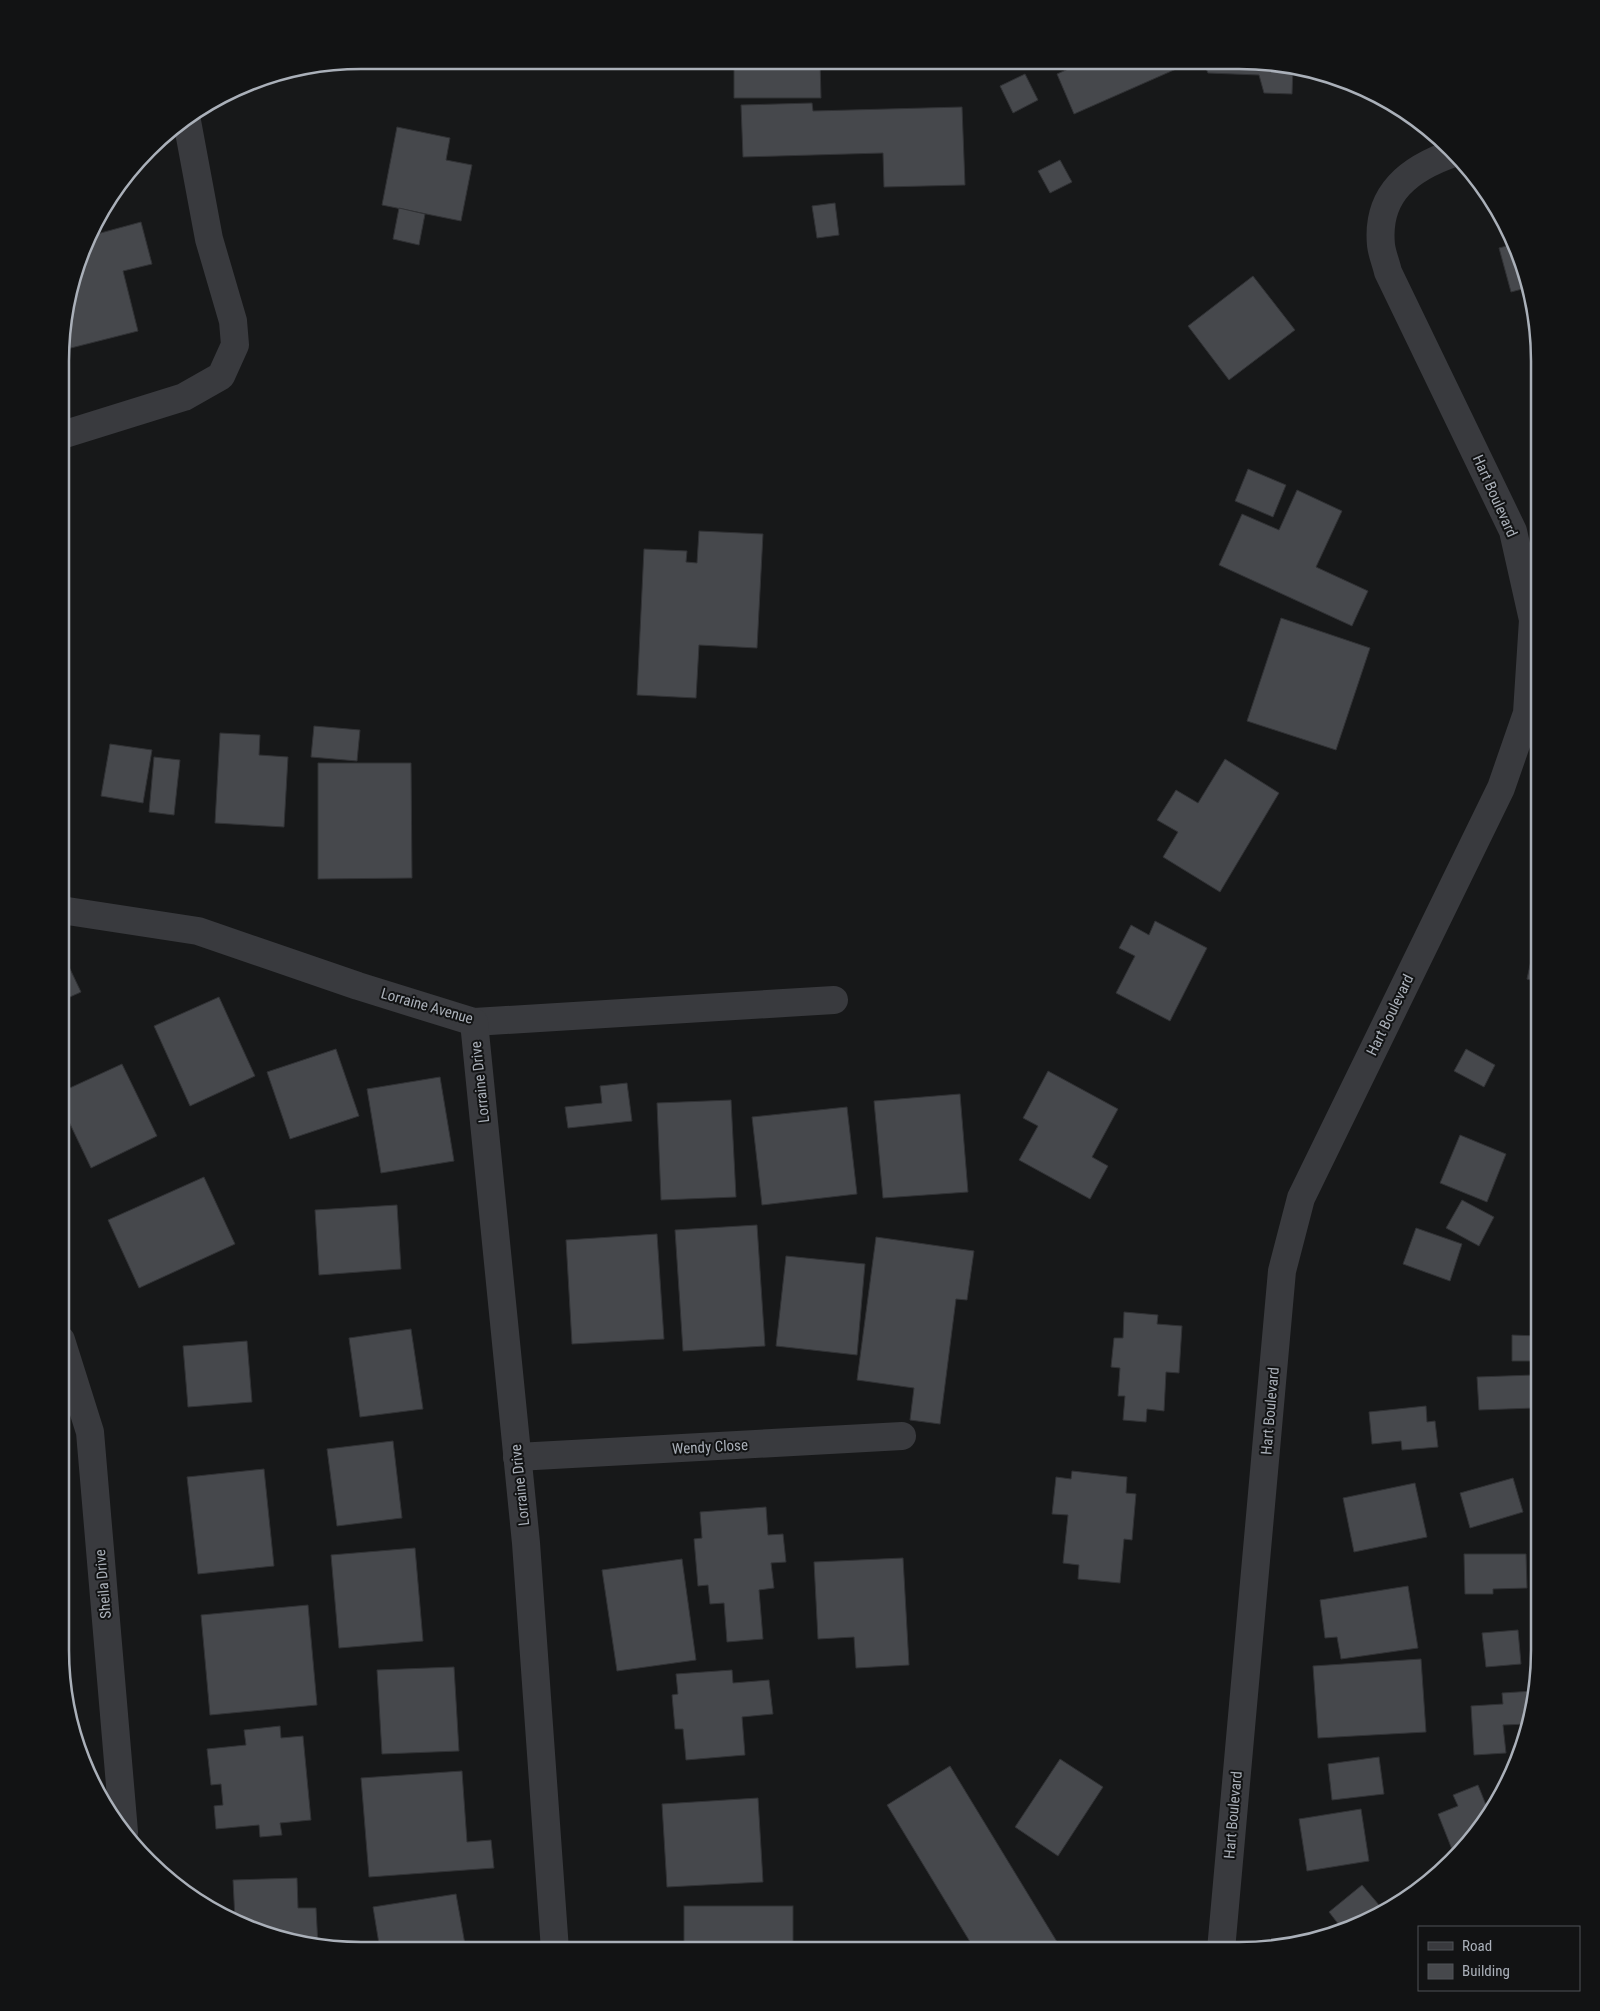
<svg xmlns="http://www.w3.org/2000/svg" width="1600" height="2011" font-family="'Roboto Condensed',sans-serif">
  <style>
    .building { fill: #46484c; stroke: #313235 }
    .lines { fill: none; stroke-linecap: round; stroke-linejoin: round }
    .street { stroke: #393a3e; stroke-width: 28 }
    .labels { text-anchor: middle; stroke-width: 4; stroke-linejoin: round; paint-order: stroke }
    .street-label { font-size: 15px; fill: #aab0b9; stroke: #121314 }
    .rim { fill: none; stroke: #aab0b9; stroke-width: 2.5 }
  </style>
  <rect width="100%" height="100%" fill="#171819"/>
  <g class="building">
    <polygon points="734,61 820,61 821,98 734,98"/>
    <polygon points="1084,62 1192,62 1074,114 1057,74"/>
    <polygon points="1203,62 1278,63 1293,67 1292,94 1264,93 1259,75 1208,73"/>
    <polygon points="1025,74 1038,100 1013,113 1000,86"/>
    <polygon points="812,103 813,111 962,107 965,185 884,187 883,153 743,157 741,105"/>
    <polygon points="397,127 450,138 446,160 472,165 461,221 382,205"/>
    <polygon points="1060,160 1072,182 1050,193 1038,171"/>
    <polygon points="835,203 839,235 817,238 812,206"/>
    <polygon points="399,208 425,214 419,245 393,239"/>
    <polygon points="141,222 152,264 123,271 138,331 63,350 63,322 95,225 97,234"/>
    <polygon points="1514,244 1530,287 1511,292 1499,248"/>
    <polygon points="1253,276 1295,330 1229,380 1188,326"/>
    <polygon points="1248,469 1286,485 1273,517 1235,501"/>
    <polygon points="1297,490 1342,511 1316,567 1368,591 1352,626 1219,565 1242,514 1279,530"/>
    <polygon points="699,531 763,534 757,648 699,645 696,698 637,695 644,549 687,551 686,562 697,563"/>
    <polygon points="1281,618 1370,648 1336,750 1247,721"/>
    <polygon points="314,726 360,730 357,761 311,757"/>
    <polygon points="220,733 260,735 259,755 288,757 284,827 215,823"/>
    <polygon points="110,744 152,750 143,803 101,796"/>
    <polygon points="154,757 180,760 174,815 149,812"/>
    <polygon points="1225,759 1279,793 1220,892 1163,857 1178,832 1157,820 1176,790 1198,803"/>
    <polygon points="318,763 411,763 412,878 318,879"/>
    <polygon points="1155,921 1207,948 1170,1021 1116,993 1135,956 1119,948 1131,925 1149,935"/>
    <polygon points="61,950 81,992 61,1001"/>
    <polygon points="1532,956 1540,957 1540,983 1527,979"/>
    <polygon points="219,997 255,1076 190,1106 154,1026"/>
    <polygon points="336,1049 359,1116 290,1139 267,1072"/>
    <polygon points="1466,1049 1495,1065 1484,1087 1454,1071"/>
    <polygon points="122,1064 157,1136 91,1168 61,1105 61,1092"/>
    <polygon points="1048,1071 1118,1109 1092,1157 1108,1166 1090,1199 1019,1160 1038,1126 1023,1118"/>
    <polygon points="440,1077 454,1161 381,1173 367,1089"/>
    <polygon points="627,1083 632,1121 568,1128 565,1107 602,1103 600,1086"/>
    <polygon points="960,1094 968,1192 883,1198 874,1101"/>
    <polygon points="731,1100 736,1197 661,1200 657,1103"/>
    <polygon points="847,1107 857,1194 762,1205 752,1117"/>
    <polygon points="1460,1135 1506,1154 1487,1202 1440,1183"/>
    <polygon points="204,1177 235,1244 139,1288 108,1220"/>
    <polygon points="1462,1200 1494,1217 1479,1246 1446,1228"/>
    <polygon points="397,1205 401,1269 319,1275 315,1210"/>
    <polygon points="757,1225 765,1346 683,1351 675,1230"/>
    <polygon points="1416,1228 1462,1244 1450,1281 1403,1264"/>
    <polygon points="657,1234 664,1339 572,1344 566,1240"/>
    <polygon points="876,1237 974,1251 967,1300 956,1299 940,1424 910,1420 914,1388 857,1380"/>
    <polygon points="786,1256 865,1264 857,1355 776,1346"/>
    <polygon points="1124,1312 1158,1315 1157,1324 1182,1326 1179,1373 1166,1372 1164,1411 1147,1409 1146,1422 1123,1420 1125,1396 1118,1396 1120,1368 1111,1367 1114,1338 1123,1338"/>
    <polygon points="411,1329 423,1409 360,1417 349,1338"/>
    <polygon points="1512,1335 1540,1336 1540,1361 1512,1361"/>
    <polygon points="247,1341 252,1402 188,1407 183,1346"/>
    <polygon points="1533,1375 1534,1408 1479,1410 1477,1377"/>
    <polygon points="1426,1406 1427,1422 1435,1421 1438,1447 1402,1450 1401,1441 1372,1444 1369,1412"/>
    <polygon points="393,1441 402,1518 337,1526 327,1449"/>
    <polygon points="264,1469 274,1566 198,1574 187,1477"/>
    <polygon points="1072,1471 1127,1477 1126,1493 1136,1494 1132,1540 1124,1539 1120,1583 1078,1579 1079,1565 1063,1563 1068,1515 1052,1514 1056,1477 1071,1479"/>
    <polygon points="1513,1478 1523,1512 1470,1528 1460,1493"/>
    <polygon points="1415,1483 1427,1537 1354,1552 1343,1498"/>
    <polygon points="766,1507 768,1535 783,1534 786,1562 771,1563 774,1588 759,1590 763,1639 727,1642 724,1603 710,1604 708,1585 698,1586 694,1539 702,1538 700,1512"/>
    <polygon points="415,1548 423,1641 339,1648 331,1555"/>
    <polygon points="1464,1554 1526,1554 1527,1588 1493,1589 1493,1594 1465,1594"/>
    <polygon points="903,1558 909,1665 856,1668 854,1637 818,1639 814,1562"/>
    <polygon points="682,1559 696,1660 617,1671 602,1570"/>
    <polygon points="1408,1586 1418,1648 1341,1659 1337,1637 1325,1638 1320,1600"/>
    <polygon points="308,1605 317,1705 210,1715 201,1615"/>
    <polygon points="1518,1630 1521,1664 1486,1667 1482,1633"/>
    <polygon points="1421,1659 1426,1732 1318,1738 1313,1666"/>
    <polygon points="454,1667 459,1751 382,1754 377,1670"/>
    <polygon points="732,1670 733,1683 769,1680 773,1714 742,1717 745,1755 686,1760 683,1729 675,1729 672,1695 678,1694 676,1674"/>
    <polygon points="1533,1691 1533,1700 1529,1724 1503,1725 1506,1753 1474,1755 1471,1706 1503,1704 1502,1693"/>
    <polygon points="280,1726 281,1738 303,1736 311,1820 280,1823 282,1835 260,1837 259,1825 216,1829 214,1806 223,1805 221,1784 211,1785 207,1749 246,1745 244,1730"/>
    <polygon points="72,1733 80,1733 81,1754"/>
    <polygon points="1379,1757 1384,1794 1332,1800 1328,1764"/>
    <polygon points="1060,1759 1103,1787 1058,1856 1015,1827"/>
    <polygon points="950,1766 1062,1950 975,1950 887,1805"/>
    <polygon points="462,1771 467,1842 491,1840 494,1868 369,1877 361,1778"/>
    <polygon points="1478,1785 1490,1815 1484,1823 1475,1827 1476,1832 1455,1857 1438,1814 1458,1806 1453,1795"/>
    <polygon points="758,1798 763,1882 667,1887 662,1804"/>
    <polygon points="1361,1809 1369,1861 1307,1871 1299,1819"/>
    <polygon points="297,1878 298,1908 316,1908 318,1946 264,1935 235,1920 233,1880"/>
    <polygon points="1362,1885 1385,1912 1343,1930 1329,1912"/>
    <polygon points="456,1894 466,1950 380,1950 373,1907"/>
    <rect x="684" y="1906" width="109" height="44"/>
  </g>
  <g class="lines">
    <g class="street">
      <polyline points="62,435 184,397 221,376 235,345 233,321 209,239 187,121"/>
      <polyline points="61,910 198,931 358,986 474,1022 834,1000"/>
      <polyline points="474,1022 526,1543 555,1950"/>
      <polyline points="61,1340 90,1432 124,1832"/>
      <polyline points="517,1457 902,1436"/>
      <path d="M1221,1950L1282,1271L1301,1198L1501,788L1527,713L1533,620L1513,531L1388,272C1386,263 1382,254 1381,245C1376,193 1410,168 1454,153"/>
    </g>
  </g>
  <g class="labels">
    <g class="street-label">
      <text transform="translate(1495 496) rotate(66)" y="5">Hart Boulevard</text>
      <text transform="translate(427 1006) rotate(16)" y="5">Lorraine Avenue</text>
      <text transform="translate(1390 1015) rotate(-64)" y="5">Hart Boulevard</text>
      <text transform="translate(480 1082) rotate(-96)" y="5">Lorraine Drive</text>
      <text transform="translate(1270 1411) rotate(-85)" y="5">Hart Boulevard</text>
      <text transform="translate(710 1447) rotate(-3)" y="5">Wendy Close</text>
      <text transform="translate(520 1485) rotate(-96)" y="5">Lorraine Drive</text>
      <text transform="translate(103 1584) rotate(-95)" y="5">Sheila Drive</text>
      <text transform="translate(1233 1815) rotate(-85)" y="5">Hart Boulevard</text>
    </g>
  </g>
  <path d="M0 0H1600V2011H0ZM361 69H1239A292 292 0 0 1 1531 361V1650A292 292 0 0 1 1239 1942H361A292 292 0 0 1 69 1650V361A292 292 0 0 1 361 69Z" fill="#121314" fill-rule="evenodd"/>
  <path class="rim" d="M361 69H1239A292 292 0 0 1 1531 361V1650A292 292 0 0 1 1239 1942H361A292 292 0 0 1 69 1650V361A292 292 0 0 1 361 69Z"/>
  <rect x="1418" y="1926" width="162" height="65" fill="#121314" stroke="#4f5256"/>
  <rect x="1428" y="1942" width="25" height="8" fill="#393a3e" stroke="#4f5256"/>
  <text x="1462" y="1951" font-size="15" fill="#aab0b9">Road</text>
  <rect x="1428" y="1964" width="25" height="15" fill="#46484c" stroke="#4f5256"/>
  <text x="1462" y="1976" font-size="15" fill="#aab0b9">Building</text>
</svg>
